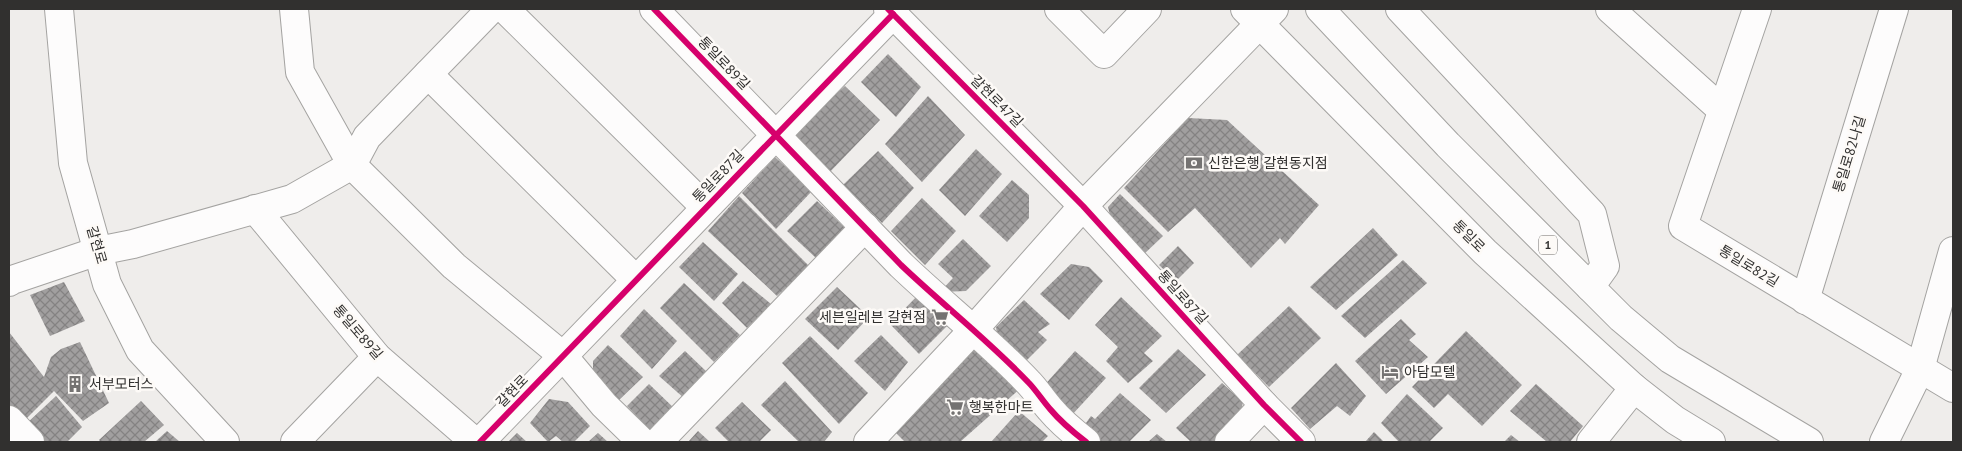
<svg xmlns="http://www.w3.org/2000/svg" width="1962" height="451" font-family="'PT Sans','Noto Sans KR',sans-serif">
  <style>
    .building { fill: url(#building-cross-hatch) }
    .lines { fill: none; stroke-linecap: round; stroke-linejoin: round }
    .minor-casing { stroke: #a4a3a1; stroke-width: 30 }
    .secondary-casing { stroke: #a4a3a1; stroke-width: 30 }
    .primary-casing { stroke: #a4a3a1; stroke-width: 30 }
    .minor { stroke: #fdfcfc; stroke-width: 28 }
    .secondary { stroke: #fdfcfc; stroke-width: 28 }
    .primary { stroke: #fdfcfc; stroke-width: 28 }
    .cycleway-casing { stroke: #fdfaf7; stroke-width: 9 }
    .cycleway { stroke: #d6006c; stroke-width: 6 }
    .labels { text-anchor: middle; stroke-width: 5; stroke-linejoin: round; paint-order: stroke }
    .shield { fill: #fdfaf7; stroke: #6e6d6b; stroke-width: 1 }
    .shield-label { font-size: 12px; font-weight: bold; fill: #31302f }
    .street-label { font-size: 14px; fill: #31302f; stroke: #fdfaf7 }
    .poi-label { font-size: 14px; fill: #31302f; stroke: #fdfaf7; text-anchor: start }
  </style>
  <defs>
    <pattern id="building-cross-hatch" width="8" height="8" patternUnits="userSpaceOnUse" patternTransform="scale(1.25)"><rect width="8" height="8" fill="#a19f9f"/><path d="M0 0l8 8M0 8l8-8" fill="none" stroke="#848282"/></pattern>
  </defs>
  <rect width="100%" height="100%" fill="#efedeb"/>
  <g class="building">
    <polygon points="888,54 921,87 896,117 861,82"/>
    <polygon points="845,86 880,120 826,176 787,139"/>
    <polygon points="928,96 965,135 922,182 885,144"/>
    <polygon points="1188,118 1227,120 1319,205 1285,244 1280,238 1251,268 1195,208 1168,232 1124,188"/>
    <polygon points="976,149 1002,174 965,216 939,190"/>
    <polygon points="878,151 914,188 882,223 843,185"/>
    <polygon points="775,157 812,191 776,229 742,193"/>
    <polygon points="1012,180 1029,195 1029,218 1007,242 979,216"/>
    <polygon points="1120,194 1163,236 1142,256 1112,224 1108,207"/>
    <polygon points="739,196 809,266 777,296 708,231"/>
    <polygon points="922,198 956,231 925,265 891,231"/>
    <polygon points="817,201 845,228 816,258 787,231"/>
    <polygon points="1373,228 1398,255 1336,310 1310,287"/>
    <polygon points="963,239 991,266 966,291 940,292 953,278 938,264"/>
    <polygon points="703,242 738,274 714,301 679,267"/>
    <polygon points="1178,246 1194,263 1176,281 1159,265"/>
    <polygon points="1403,260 1427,283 1365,338 1341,316"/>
    <polygon points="1071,264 1089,267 1103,281 1069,320 1040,294"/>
    <polygon points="743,281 771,304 747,328 722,303"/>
    <polygon points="64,282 85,321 50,336 30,295"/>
    <polygon points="684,283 740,335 714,362 660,308"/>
    <polygon points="837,287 869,317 838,350 805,319"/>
    <polygon points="920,293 950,323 919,354 890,324"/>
    <polygon points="1121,297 1162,336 1144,353 1153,361 1128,383 1106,361 1118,347 1095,325"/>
    <polygon points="1024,300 1050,324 1038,332 1047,340 1022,365 998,343 996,327"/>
    <polygon points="1289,306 1321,338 1269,387 1237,355"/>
    <polygon points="644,309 677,341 652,369 620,336"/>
    <polygon points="1401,319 1416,334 1409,340 1428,357 1386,394 1355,361"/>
    <polygon points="1466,331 1522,385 1482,426 1448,394 1434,408 1412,387"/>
    <polygon points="9,332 44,377 51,357 61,349 80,342 109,403 83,421 54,391 25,420 9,404"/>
    <polygon points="881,335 908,362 885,391 854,361"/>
    <polygon points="810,336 868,393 839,424 782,363"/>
    <polygon points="976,338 1023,386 960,442 905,442 892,429"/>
    <polygon points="608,345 643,377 618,401 593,376 593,361"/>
    <polygon points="1178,349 1206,375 1166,413 1139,388"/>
    <polygon points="685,351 708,373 685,399 659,376"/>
    <polygon points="1075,351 1106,378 1071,416 1041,389"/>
    <polygon points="1336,363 1366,396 1350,416 1337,406 1310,429 1291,408"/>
    <polygon points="785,381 832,432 824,442 799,442 761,405"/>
    <polygon points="1222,383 1243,402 1240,416 1214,442 1191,442 1176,428"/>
    <polygon points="649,384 676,410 653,433 627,406"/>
    <polygon points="1536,384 1583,426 1570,442 1547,442 1510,411"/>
    <polygon points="1120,393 1151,420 1129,442 1101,442 1083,427 1091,416 1095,419"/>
    <polygon points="1407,394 1443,428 1429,442 1399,442 1381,423"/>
    <polygon points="56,396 82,427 67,442 43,442 25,425"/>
    <polygon points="549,399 568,402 590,426 574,442 563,442 556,436 548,442 530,423"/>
    <polygon points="141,401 164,425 144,442 101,442 99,440"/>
    <polygon points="742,402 771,430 759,442 729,442 715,428"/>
    <polygon points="1019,411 1048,436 1042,442 991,442"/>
    <polygon points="167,431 180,442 155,442"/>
    <polygon points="698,431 710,442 688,442"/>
    <polygon points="1374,432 1384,442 1365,442"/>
    <polygon points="517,433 527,442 508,442"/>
    <polygon points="598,433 608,442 588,442"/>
    <polygon points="1157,434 1167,442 1148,442"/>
    <polygon points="1511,435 1520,442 1504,442"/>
  </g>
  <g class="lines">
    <g class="minor-casing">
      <g id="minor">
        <polyline points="294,9 300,72 352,165 454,266 563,356 604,405 642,442"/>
        <polyline points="505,9 705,207"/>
        <path d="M654,9L901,265C943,305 988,340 1028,382C1036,390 1042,400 1050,409C1060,421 1073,432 1086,442"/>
        <polyline points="888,9 1083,206 1264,405 1301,442"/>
        <polyline points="1059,9 1104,54 1147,9"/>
        <polyline points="1400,9 1592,214 1605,266 1590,287"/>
        <polyline points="1610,9 1722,110"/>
        <polyline points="1757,9 1683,226 1953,388"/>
        <polyline points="428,74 636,280"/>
        <polyline points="255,209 377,357 475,442"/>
        <polyline points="9,282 12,280 98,251 133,244 292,199 352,165 367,137 491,9"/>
        <polyline points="1805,300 1894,9"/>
        <polyline points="9,420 30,442"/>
        <polyline points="295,442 377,357"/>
        <polyline points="480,442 893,14"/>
        <polyline points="658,442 865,227"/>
        <polyline points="868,442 974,329 1083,206 1274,9"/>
        <polyline points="1229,442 1264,405"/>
        <polyline points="1591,442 1634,388"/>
        <polyline points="1884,442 1920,369 1953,251"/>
      </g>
    </g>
    <g class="secondary-casing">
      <polyline id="secondary" points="59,9 73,163 107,284 140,350 225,442"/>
    </g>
    <g class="primary-casing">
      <g id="primary">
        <polyline points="1245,9 1485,252 1634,388 1675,420 1711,442"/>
        <polyline points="1320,9 1448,145 1621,318 1670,359 1809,442"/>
      </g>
    </g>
    <use href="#minor" class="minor"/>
    <use href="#secondary" class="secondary"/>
    <use href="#primary" class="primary"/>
    <g class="cycleway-casing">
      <g id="cycleway">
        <path d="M654,9L901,265C943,305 988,340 1028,382C1036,390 1042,400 1050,409C1060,421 1073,432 1086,442"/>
        <polyline points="888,9 1083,206 1264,405 1301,442"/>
        <polyline points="480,442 893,14"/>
      </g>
    </g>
    <use href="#cycleway" class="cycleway"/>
  </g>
  <defs>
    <g id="bank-bare" transform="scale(1.35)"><path d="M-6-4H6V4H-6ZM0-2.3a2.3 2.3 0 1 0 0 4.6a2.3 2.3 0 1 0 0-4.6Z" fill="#747271" stroke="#fdfaf7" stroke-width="2.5" paint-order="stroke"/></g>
    <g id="supermarket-bare" transform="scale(1.35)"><path d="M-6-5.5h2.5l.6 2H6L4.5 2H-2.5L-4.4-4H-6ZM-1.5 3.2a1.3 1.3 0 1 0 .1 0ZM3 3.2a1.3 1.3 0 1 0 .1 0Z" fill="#747271" stroke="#fdfaf7" stroke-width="2.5" paint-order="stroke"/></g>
    <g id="hotel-bare" transform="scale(1.35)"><path d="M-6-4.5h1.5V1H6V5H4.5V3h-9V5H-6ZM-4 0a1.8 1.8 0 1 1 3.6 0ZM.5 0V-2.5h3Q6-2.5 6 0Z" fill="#747271" stroke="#fdfaf7" stroke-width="2.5" paint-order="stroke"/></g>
    <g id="building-bare" transform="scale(1.35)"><path d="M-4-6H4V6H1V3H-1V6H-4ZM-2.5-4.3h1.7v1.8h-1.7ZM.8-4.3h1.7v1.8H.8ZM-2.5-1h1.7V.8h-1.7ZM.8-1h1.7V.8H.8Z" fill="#747271" stroke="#fdfaf7" stroke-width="2.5" paint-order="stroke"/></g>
  </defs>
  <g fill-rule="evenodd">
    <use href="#bank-bare" x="1194" y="163"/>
    <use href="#supermarket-bare" x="940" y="317"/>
    <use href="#hotel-bare" x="1390" y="372"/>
    <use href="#building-bare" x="75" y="384"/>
    <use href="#supermarket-bare" x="955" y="407"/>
  </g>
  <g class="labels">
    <rect class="shield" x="1539" y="235.5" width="18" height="19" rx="4"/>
    <g class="shield-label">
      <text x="1548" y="249">1</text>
    </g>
    <g class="street-label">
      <text transform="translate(724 63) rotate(46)" y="5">통일로89길</text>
      <text transform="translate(997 101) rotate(45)" y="5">갈현로47길</text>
      <text transform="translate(1849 154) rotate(-73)" y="5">통일로82나길</text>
      <text transform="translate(718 176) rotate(-46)" y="5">통일로87길</text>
      <text transform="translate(1469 236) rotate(45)" y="5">통일로</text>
      <text transform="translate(97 245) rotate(74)" y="5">갈현로</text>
      <text transform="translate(1749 266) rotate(31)" y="5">통일로82길</text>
      <text transform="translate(1183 297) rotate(48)" y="5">통일로87길</text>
      <text transform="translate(358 332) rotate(49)" y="5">통일로89길</text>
      <text transform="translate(512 391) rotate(-46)" y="5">갈현로</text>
    </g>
    <g class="poi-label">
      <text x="1208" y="168">신한은행 갈현동지점</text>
      <text x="926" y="322" text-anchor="end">세븐일레븐 갈현점</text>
      <text x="1404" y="377">아담모텔</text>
      <text x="89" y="389">서부모터스</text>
      <text x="969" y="412">행복한마트</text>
    </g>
  </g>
  <rect width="1962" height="451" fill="none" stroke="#31302f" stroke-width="20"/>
</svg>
